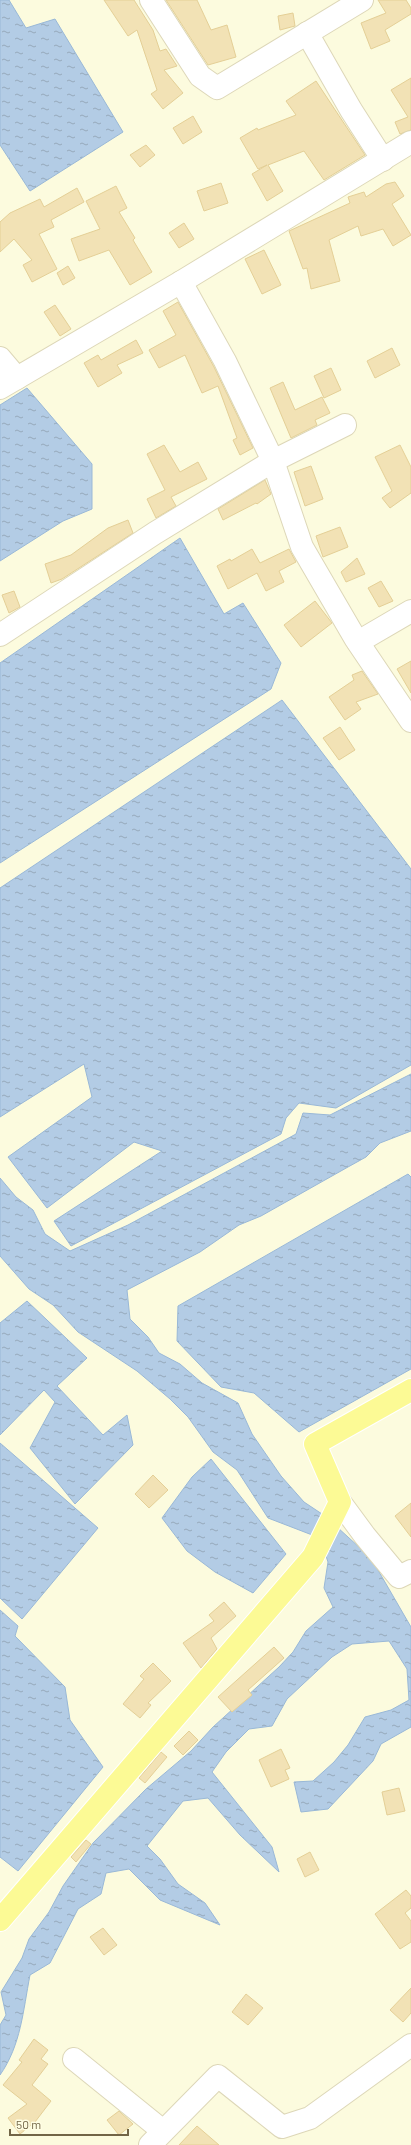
<svg xmlns="http://www.w3.org/2000/svg" width="411" height="2145" font-family="Barlow,sans-serif">
  <style>
    .water { fill: url(#water-ripples); stroke: #99b8d7 }
    .building { fill: #f2e2b5; stroke: #e4cf96 }
    .lines { fill: none; stroke-linecap: round; stroke-linejoin: round }
    .minor-casing { stroke: #ddd7b8; stroke-width: 24 }
    .major-casing { stroke: #fff; stroke-width: 24 }
    .minor { stroke: #fff; stroke-width: 22 }
    .major { stroke: #fcfa95; stroke-width: 22 }
  </style>
  <defs>
    <pattern id="water-ripples" width="26" height="14" patternUnits="userSpaceOnUse"><rect width="26" height="14" fill="#b3cce5"/><path d="M2 4q2-2 4 0t4 0M15 11q2-2 4 0t4 0" fill="none" stroke="#96a9bb"/></pattern>
  </defs>
  <rect width="100%" height="100%" fill="#fcfbde"/>
  <g class="water">
    <polygon points="0,0 9,0 26,28 55,19 123,132 30,191 0,145"/>
    <polygon points="27,388 92,464 92,509 63,521 0,561 0,405"/>
    <polygon points="180,538 224,614 243,603 281,663 271,689 0,863 0,663"/>
    <polygon points="282,700 411,869 411,1065 336,1108 299,1103 286,1118 281,1134 71,1246 54,1221 162,1151 134,1142 47,1208 8,1157 92,1097 84,1064 0,1117 0,888"/>
    <path d="M411,1074V1131L380,1143L366,1157L348,1167L261,1216L239,1225L200,1252L127,1290L130,1319L148,1337L159,1353L180,1364L202,1383L238,1403L252,1434L281,1476L304,1502L325,1516L371,1558L411,1627V1727L381,1744L373,1761L328,1809L301,1812L294,1782L313,1781L334,1762L348,1745L365,1717L391,1710L409,1700L407,1669L389,1641L352,1644L332,1657L287,1699L272,1726L249,1729L226,1752L212,1772L272,1847L279,1872L240,1835L208,1798L183,1801L147,1846L160,1859L178,1884L205,1903L220,1925L160,1900L129,1869L106,1873L101,1894L78,1909L50,1963L30,1975C23,2011 21,2045 0,2075V2025L6,2015L1,1992L22,1958L29,1939L49,1912L63,1886L93,1843L146,1789L191,1751L213,1727L279,1667L293,1652L306,1631L333,1607L324,1588L328,1562L320,1538L268,1518L237,1470L213,1452L188,1417L170,1399L137,1371L78,1332L53,1305L29,1289L0,1256V1178L16,1197L33,1210L45,1234L70,1251L128,1225L296,1134L303,1113L330,1115Z"/>
    <polygon points="408,1174 411,1177 411,1369 299,1432 254,1393 221,1387 177,1341 178,1306"/>
    <polygon points="27,1301 87,1358 57,1386 103,1435 127,1415 133,1445 75,1504 30,1448 55,1402 44,1390 0,1435 0,1323"/>
    <polygon points="0,1443 98,1528 22,1619 0,1598"/>
    <polygon points="211,1459 286,1554 253,1593 215,1572 187,1551 162,1518 192,1477"/>
    <polygon points="0,1610 18,1626 15,1636 65,1687 70,1720 103,1767 18,1871 0,1857"/>
  </g>
  <g class="building">
    <polygon points="104,0 134,0 153,30 160,51 166,49 177,66 164,70 183,93 163,109 151,94 157,90 137,30 128,36"/>
    <polygon points="166,0 197,0 211,30 227,25 236,57 208,65"/>
    <polygon points="378,0 406,0 411,8 411,14 385,30 390,41 371,49 361,23 386,13"/>
    <polygon points="293,13 295,26 280,30 278,16"/>
    <polygon points="411,78 411,130 400,134 395,122 408,117 391,90"/>
    <polygon points="316,81 365,155 324,180 304,151 268,165 283,191 267,201 252,174 267,165 258,169 240,138 257,128 258,130 296,115 286,101"/>
    <polygon points="193,116 202,132 183,144 173,128"/>
    <polygon points="146,145 155,155 140,167 130,155"/>
    <polygon points="395,182 404,196 392,204 411,235 393,246 383,229 361,236 358,226 329,240 340,281 311,289 307,268 303,269 289,231 350,203 348,197 364,192 366,197 386,184"/>
    <polygon points="221,183 228,203 204,211 197,191"/>
    <polygon points="116,186 127,208 119,212 135,238 133,240 152,272 130,285 109,250 79,261 71,239 100,229 86,201"/>
    <polygon points="77,188 84,202 51,220 54,227 39,234 57,269 32,282 23,265 32,260 14,239 0,252 0,222 10,213 40,199 44,207"/>
    <polygon points="184,223 194,239 179,248 169,233"/>
    <polygon points="264,250 281,285 262,294 245,259"/>
    <polygon points="68,266 75,278 63,285 57,273"/>
    <polygon points="178,302 214,367 253,448 240,455 233,440 237,438 218,386 202,393 185,355 159,368 149,350 176,335 163,311"/>
    <polygon points="55,305 71,329 60,336 44,312"/>
    <polygon points="136,340 143,353 117,365 122,373 98,387 84,363 98,355 101,360"/>
    <polygon points="392,348 400,365 375,378 367,361"/>
    <polygon points="331,368 341,390 324,398 314,376"/>
    <polygon points="283,382 295,410 322,397 330,413 315,420 317,425 291,438 270,388"/>
    <polygon points="164,445 180,472 198,462 207,479 171,497 176,506 156,518 147,499 165,490 147,454"/>
    <polygon points="400,445 411,467 411,493 390,508 382,498 392,491 375,457"/>
    <polygon points="311,466 323,499 305,506 294,472"/>
    <polygon points="265,480 271,494 257,504 256,503 223,520 218,509"/>
    <polygon points="128,520 133,533 62,579 51,583 45,564 71,555 108,528"/>
    <polygon points="340,527 348,547 323,557 316,536"/>
    <polygon points="252,549 260,563 289,549 296,562 279,571 284,582 266,591 257,573 228,589 217,566 230,559 231,561"/>
    <polygon points="357,558 365,574 346,582 341,572"/>
    <polygon points="381,581 393,601 379,607 368,588"/>
    <polygon points="14,591 20,607 9,613 2,595"/>
    <polygon points="315,601 332,623 301,647 284,625"/>
    <polygon points="411,661 411,693 397,669"/>
    <polygon points="362,671 378,694 356,702 361,709 345,720 329,697 354,680 352,675"/>
    <polygon points="340,727 355,750 339,760 323,738"/>
    <polygon points="153,1475 168,1490 149,1508 135,1494"/>
    <polygon points="411,1503 411,1537 395,1516"/>
    <polygon points="224,1602 236,1616 211,1638 217,1649 201,1668 183,1643 214,1621 209,1615"/>
    <polygon points="274,1647 284,1658 248,1690 252,1695 232,1712 218,1697"/>
    <polygon points="153,1663 171,1681 148,1703 151,1705 140,1718 123,1704 144,1679 140,1676"/>
    <polygon points="189,1731 198,1740 183,1755 174,1746"/>
    <polygon points="281,1749 290,1768 285,1770 289,1779 271,1787 259,1760"/>
    <polygon points="161,1752 167,1757 145,1783 139,1778"/>
    <polygon points="399,1788 405,1811 387,1815 382,1792"/>
    <polygon points="86,1840 91,1844 76,1862 71,1857"/>
    <polygon points="310,1852 319,1870 305,1877 297,1859"/>
    <polygon points="406,1890 411,1896 411,1908 405,1913 411,1921 411,1942 400,1949 375,1914"/>
    <polygon points="103,1928 117,1945 104,1955 90,1937"/>
    <polygon points="411,1988 411,2013 403,2022 390,2010"/>
    <polygon points="246,1994 263,2008 248,2025 232,2012"/>
    <polygon points="34,2039 48,2050 41,2059 48,2064 32,2085 51,2101 35,2122 20,2134 8,2118 27,2104 3,2085 22,2062 19,2060"/>
    <polygon points="119,2111 133,2124 119,2135 107,2120"/>
    <polygon points="197,2126 219,2145 179,2145"/>
  </g>
  <g class="lines">
    <g class="minor-casing">
      <g id="minor">
        <polyline points="151,0 200,76 217,88 362,0"/>
        <polyline points="307,33 351,110 383,160"/>
        <polyline points="181,282 225,361 273,461 302,547 355,638 411,721"/>
        <polyline points="0,358 17,378"/>
        <polyline points="0,388 181,282 411,142"/>
        <polyline points="0,635 155,533 273,461 345,425"/>
        <polyline points="358,642 411,611"/>
        <polyline points="340,1502 365,1536 399,1577 411,1571"/>
        <polyline points="74,2059 163,2131"/>
        <polyline points="150,2145 218,2076 282,2127 310,2118 411,2045"/>
      </g>
    </g>
    <g class="major-casing">
      <polyline id="major" points="0,1920 313,1557 340,1502 315,1444 411,1390"/>
    </g>
    <use href="#minor" class="minor"/>
    <use href="#major" class="major"/>
  </g>
  <path d="M10 2129v6h118v-6" fill="none" stroke="#726546" stroke-width="2"/>
  <text x="16" y="2129" font-size="12" fill="#726546" stroke="#fffee4" stroke-width="3" paint-order="stroke">50 m</text>
</svg>
